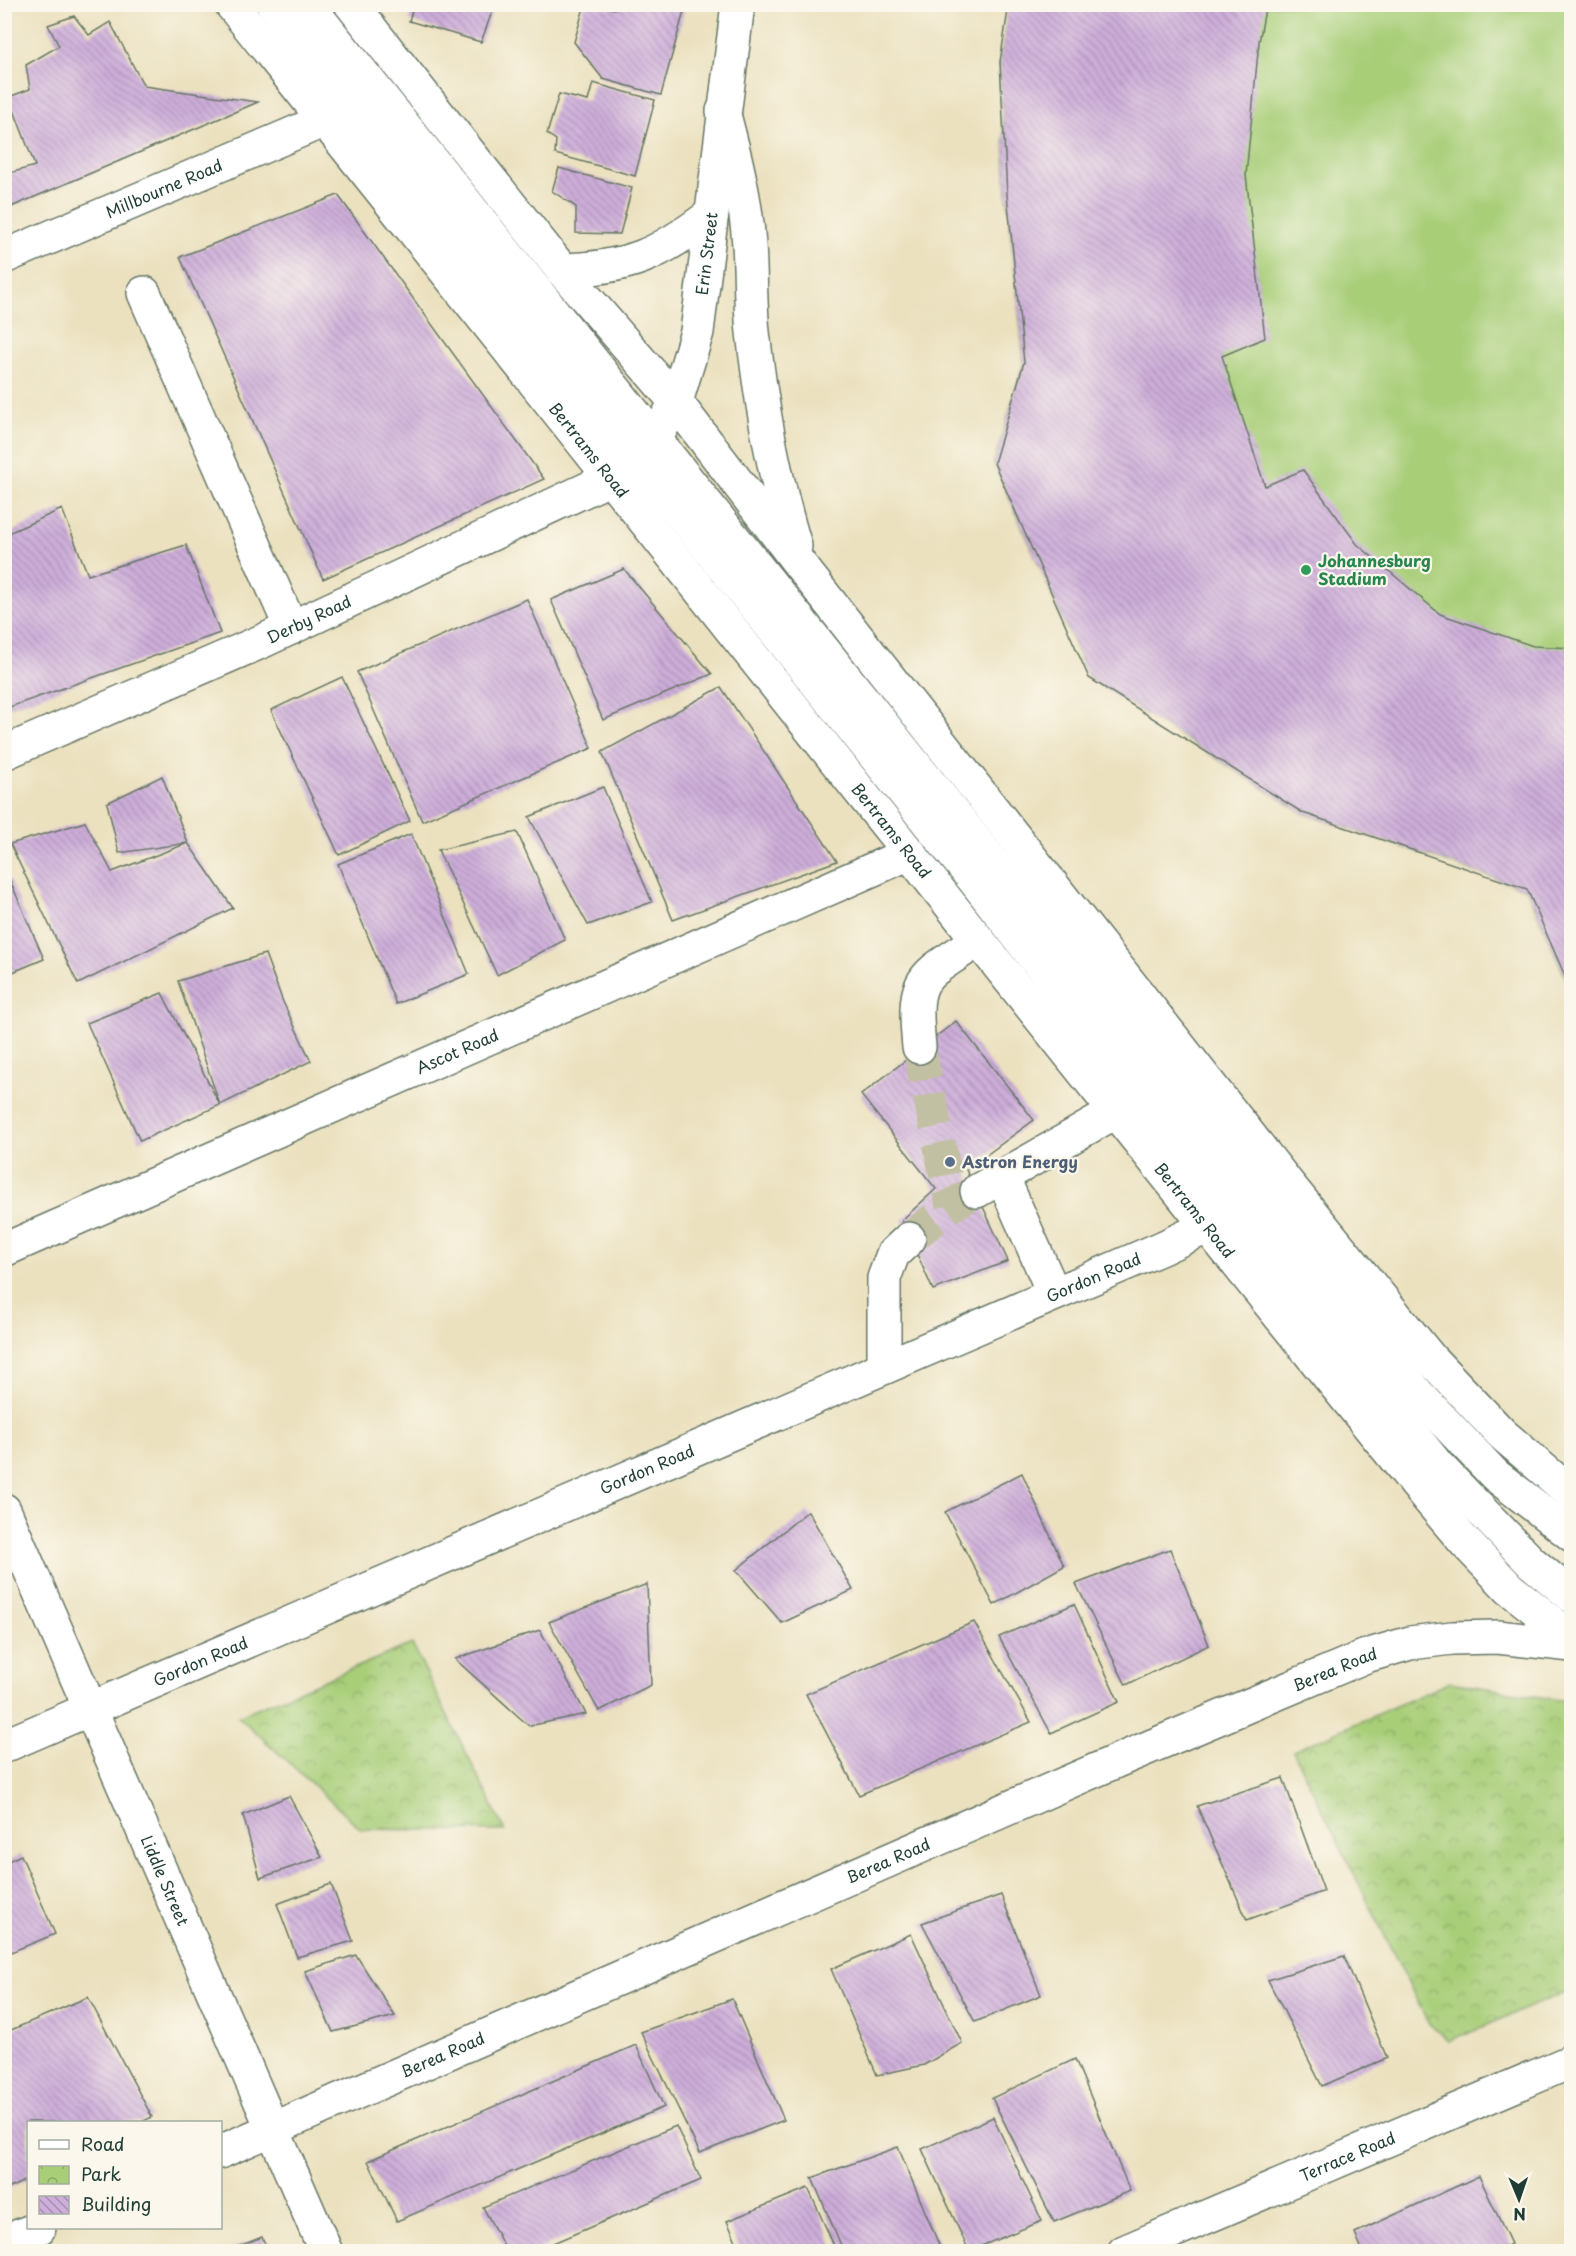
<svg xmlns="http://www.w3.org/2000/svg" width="1576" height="2256" font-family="'Playpen Sans',sans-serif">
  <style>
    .park { fill: url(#park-crowns); stroke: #648656; stroke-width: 1.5 }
    .garden { fill: #a8ce78; stroke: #648656; stroke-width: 1.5 }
    .building { fill: url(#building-back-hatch) }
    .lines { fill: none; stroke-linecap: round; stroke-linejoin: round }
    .minor-tunnel { stroke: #c2c0a3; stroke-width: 33; stroke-dasharray: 33 16; stroke-linecap: butt }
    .minor-casing { stroke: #667665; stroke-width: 36 }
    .major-casing { stroke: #667665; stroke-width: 36 }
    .minor { stroke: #fff; stroke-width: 33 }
    .major { stroke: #fff; stroke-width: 33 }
    .leisure-dot { fill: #2e9e5b; stroke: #fbf7ec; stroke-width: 2 }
    .service-dot { fill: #5c6f8a; stroke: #fbf7ec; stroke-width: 2 }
    .labels { text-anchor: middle; stroke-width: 4.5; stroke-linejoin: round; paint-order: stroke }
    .street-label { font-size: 16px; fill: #1f3d34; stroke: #fbf7ec }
    .leisure-label { font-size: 16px; font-weight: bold; fill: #27864d; stroke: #fbf7ec; text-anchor: start }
    .service-label { font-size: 16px; font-weight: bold; fill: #4e5e75; stroke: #fbf7ec; text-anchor: start }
  </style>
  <defs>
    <pattern id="park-crowns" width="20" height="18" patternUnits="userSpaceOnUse" patternTransform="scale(1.5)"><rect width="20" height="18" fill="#a8ce78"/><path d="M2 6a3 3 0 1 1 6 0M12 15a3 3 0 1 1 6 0" fill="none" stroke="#88a863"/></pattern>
    <pattern id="building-back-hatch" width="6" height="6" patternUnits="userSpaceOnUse" patternTransform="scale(1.5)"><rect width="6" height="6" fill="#ceaeda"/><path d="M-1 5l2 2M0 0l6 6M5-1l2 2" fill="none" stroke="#a78fb2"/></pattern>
  </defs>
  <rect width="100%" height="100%" fill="#fbf7ec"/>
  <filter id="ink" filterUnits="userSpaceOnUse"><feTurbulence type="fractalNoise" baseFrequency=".0167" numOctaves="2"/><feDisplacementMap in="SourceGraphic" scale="12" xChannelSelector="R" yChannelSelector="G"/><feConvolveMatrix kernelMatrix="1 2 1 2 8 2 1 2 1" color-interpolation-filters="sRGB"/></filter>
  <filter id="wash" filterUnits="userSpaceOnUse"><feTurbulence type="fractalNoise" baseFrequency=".008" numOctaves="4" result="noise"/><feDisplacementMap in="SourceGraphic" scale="24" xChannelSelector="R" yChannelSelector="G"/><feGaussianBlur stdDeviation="1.35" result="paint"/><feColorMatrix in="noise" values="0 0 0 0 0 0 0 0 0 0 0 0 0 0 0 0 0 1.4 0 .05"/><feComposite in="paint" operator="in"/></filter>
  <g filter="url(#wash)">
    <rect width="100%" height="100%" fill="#ebe1bf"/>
    <g class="park">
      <polygon points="412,1644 505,1831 361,1829 238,1716"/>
      <polygon points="1450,1682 1571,1702 1572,1989 1449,2041 1428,2023 1293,1751"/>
    </g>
    <polygon class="garden" points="1009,5 1571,5 1571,990 1527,889 1303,813 1089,678 994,463 1024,362 1007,194 1000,62"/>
    <g id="blocks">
      <g class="building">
        <polygon points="414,4 495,4 481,42 409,21"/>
        <polygon points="585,4 614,9 615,4 686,4 661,95 603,79 574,42"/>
        <polygon points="1009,4 1266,4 1259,42 1246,175 1265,338 1222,356 1265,486 1303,470 1357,544 1440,614 1533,646 1572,648 1572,992 1527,889 1303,813 1089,678 994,463 1024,362 1007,194 1000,62"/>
        <polygon points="74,16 89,35 110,22 144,86 258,102 4,210 4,164 10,173 35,166 9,97 30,89 26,65 59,46 48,25"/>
        <polygon points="593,83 655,100 635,176 555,154 556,140 547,134 559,94 588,101"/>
        <polygon points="559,168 632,188 620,234 576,233 576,207 552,191"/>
        <polygon points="338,195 544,479 323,579 180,257"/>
        <polygon points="62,509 88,575 186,545 220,633 4,709 4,535"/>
        <polygon points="624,569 712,674 603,720 551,600"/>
        <polygon points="527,599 592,748 422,821 357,672"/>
        <polygon points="342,677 410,821 339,855 271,710"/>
        <polygon points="721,687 837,861 673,920 602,752"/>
        <polygon points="162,776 188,843 119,853 107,803"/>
        <polygon points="603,787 652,902 588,925 529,817"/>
        <polygon points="85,822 112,872 188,843 233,908 78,984 10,844"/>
        <polygon points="517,832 565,940 497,975 438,850"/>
        <polygon points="411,834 469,974 396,1004 338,864"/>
        <polygon points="5,869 44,959 13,972 5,956"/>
        <polygon points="265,954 283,1002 311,1061 220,1105 178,981"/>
        <polygon points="162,993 220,1105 140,1141 87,1023"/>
        <polygon points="956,1021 1034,1120 966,1170 1008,1261 933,1290 902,1220 936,1189 861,1095"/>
        <polygon points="1022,1473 1064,1566 994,1605 945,1512"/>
        <polygon points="808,1511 853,1590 782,1623 736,1570"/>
        <polygon points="1170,1549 1209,1645 1126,1685 1076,1584"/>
        <polygon points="647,1584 651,1685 599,1711 549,1622"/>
        <polygon points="1074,1604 1119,1702 1051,1733 999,1637"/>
        <polygon points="974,1622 1031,1722 859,1795 806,1694"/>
        <polygon points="540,1630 586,1714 529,1726 455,1659"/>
        <polygon points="1283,1778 1324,1891 1247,1920 1197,1806"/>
        <polygon points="289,1796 322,1857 260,1878 243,1815"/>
        <polygon points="21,1855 55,1934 4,1955 4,1863"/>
        <polygon points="331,1884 353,1941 297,1957 277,1904"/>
        <polygon points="1001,1895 1041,1995 975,2022 922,1923"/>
        <polygon points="911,1934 962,2043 924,2065 877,2075 831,1969"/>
        <polygon points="356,1955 395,2016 333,2032 305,1971"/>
        <polygon points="1344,1956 1387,2058 1322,2086 1268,1980"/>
        <polygon points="88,1997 152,2117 142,2122 28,2122 28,2179 4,2191 4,2033"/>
        <polygon points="732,1999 784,2120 700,2153 641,2032"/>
        <polygon points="636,2045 664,2107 397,2221 368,2161"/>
        <polygon points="1075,2059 1130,2191 1054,2222 992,2098"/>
        <polygon points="993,2117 1042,2221 969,2251 922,2149"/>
        <polygon points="676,2126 701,2180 532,2252 507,2252 483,2207"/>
        <polygon points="898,2147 942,2252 844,2252 812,2178"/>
        <polygon points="1479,2176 1511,2244 1494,2252 1363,2252 1355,2233"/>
        <polygon points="808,2188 837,2252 741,2252 727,2221"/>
        <polygon points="262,2237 269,2252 227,2252 227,2251"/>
      </g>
    </g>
  </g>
  <g filter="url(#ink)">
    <use href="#blocks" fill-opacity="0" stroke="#667665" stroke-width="1.5"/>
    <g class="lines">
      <g class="minor-tunnel">
        <polyline points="919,1047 952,1205"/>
        <polyline points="909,1239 952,1205 970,1195"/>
      </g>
      <g class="minor-casing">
        <g id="minor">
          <polyline points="273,4 979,886 1233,1214 1437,1465 1532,1563 1572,1596"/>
          <polyline points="307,4 1417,1393 1495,1475 1572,1535"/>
          <path id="s1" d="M4,257L325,120"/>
          <polyline points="144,293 291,628"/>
          <path id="s2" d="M4,753L265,640L611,478L654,441L676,402L697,332L738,4"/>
          <path d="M919,1047C912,973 921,979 978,940"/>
          <polyline points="1002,1176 1054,1294"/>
          <polyline points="977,1191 1115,1112"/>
          <path id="s3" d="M4,1250L910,853"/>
          <polyline points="884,1367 884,1278 893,1254 909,1239"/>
          <path id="s4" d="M4,1510L326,2252"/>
          <path id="s5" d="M4,1746L1162,1248L1234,1214"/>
          <path id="s6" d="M220,2152L1119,1760L1366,1656L1410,1643L1452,1638L1497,1637L1572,1645"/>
          <polyline points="4,2242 39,2228"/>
          <path id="s7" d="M1124,2252L1572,2061"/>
        </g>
      </g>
      <g class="major-casing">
        <g id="major">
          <path id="s8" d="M231,4C632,499 1023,1003 1426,1496L1463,1540L1510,1589L1572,1638"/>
          <polyline points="351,4 562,270 676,402 801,566 1287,1183 1430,1358 1502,1434 1572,1494"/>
          <path d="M723,111C735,156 746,199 749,245C751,274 750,303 753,332C761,405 774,476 795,546"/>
          <path d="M562,270C630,268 658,255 712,214"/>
        </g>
      </g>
      <use href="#minor" class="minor"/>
      <use href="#major" class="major"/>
    </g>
  </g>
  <circle class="leisure-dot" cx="1306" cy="570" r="6"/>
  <circle class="service-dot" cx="950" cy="1162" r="6"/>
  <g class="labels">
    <g class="street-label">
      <text dy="6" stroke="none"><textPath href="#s1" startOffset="174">Millbourne Road</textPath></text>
      <text dy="6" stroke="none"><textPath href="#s2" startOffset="920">Erin Street</textPath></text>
      <text dy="6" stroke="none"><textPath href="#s8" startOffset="572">Bertrams Road</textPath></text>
      <text dy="6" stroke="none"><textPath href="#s2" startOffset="333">Derby Road</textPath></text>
      <text dy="6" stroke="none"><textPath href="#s8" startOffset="1058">Bertrams Road</textPath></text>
      <text dy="6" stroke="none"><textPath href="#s3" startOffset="495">Ascot Road</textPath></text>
      <text dy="6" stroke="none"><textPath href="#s8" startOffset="1544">Bertrams Road</textPath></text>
      <text dy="6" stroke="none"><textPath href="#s5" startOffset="1186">Gordon Road</textPath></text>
      <text dy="6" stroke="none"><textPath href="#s5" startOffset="700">Gordon Road</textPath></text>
      <text dy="6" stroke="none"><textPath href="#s5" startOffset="214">Gordon Road</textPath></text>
      <text dy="6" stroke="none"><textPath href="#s6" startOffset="1215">Berea Road</textPath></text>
      <text dy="6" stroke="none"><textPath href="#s6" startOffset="729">Berea Road</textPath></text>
      <text dy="6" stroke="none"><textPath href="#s4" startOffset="404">Liddle Street</textPath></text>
      <text dy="6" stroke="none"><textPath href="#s6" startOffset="243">Berea Road</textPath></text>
      <text dy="6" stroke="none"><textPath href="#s7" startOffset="243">Terrace Road</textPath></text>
    </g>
    <g class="leisure-label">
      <text x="1318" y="567">Johannesburg<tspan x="1318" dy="18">Stadium</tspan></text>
    </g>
    <g class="service-label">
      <text x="962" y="1168">Astron Energy</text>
    </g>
  </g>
  <rect width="1576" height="2256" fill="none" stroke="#fbf7ec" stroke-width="24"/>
  <rect x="27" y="2121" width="195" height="108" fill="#fbf7ec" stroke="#a3ada2" stroke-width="1.5"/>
  <rect x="39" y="2140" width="30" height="9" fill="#ffffff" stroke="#a3ada2" stroke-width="1.5"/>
  <text x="81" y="2151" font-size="18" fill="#1f3d34">Road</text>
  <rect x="39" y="2166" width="30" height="18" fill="url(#park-crowns)" stroke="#a3ada2" stroke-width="1.5"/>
  <text x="81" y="2181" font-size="18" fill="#1f3d34">Park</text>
  <rect x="39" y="2196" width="30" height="18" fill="url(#building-back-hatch)" stroke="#a3ada2" stroke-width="1.5"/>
  <text x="81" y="2211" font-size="18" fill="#1f3d34">Building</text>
  <g transform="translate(1519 2199) rotate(178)" stroke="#fbf7ec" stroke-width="4.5" paint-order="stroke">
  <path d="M0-4.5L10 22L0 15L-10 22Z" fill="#1f3d34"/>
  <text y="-9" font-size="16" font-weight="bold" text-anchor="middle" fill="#1f3d34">N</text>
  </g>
</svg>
